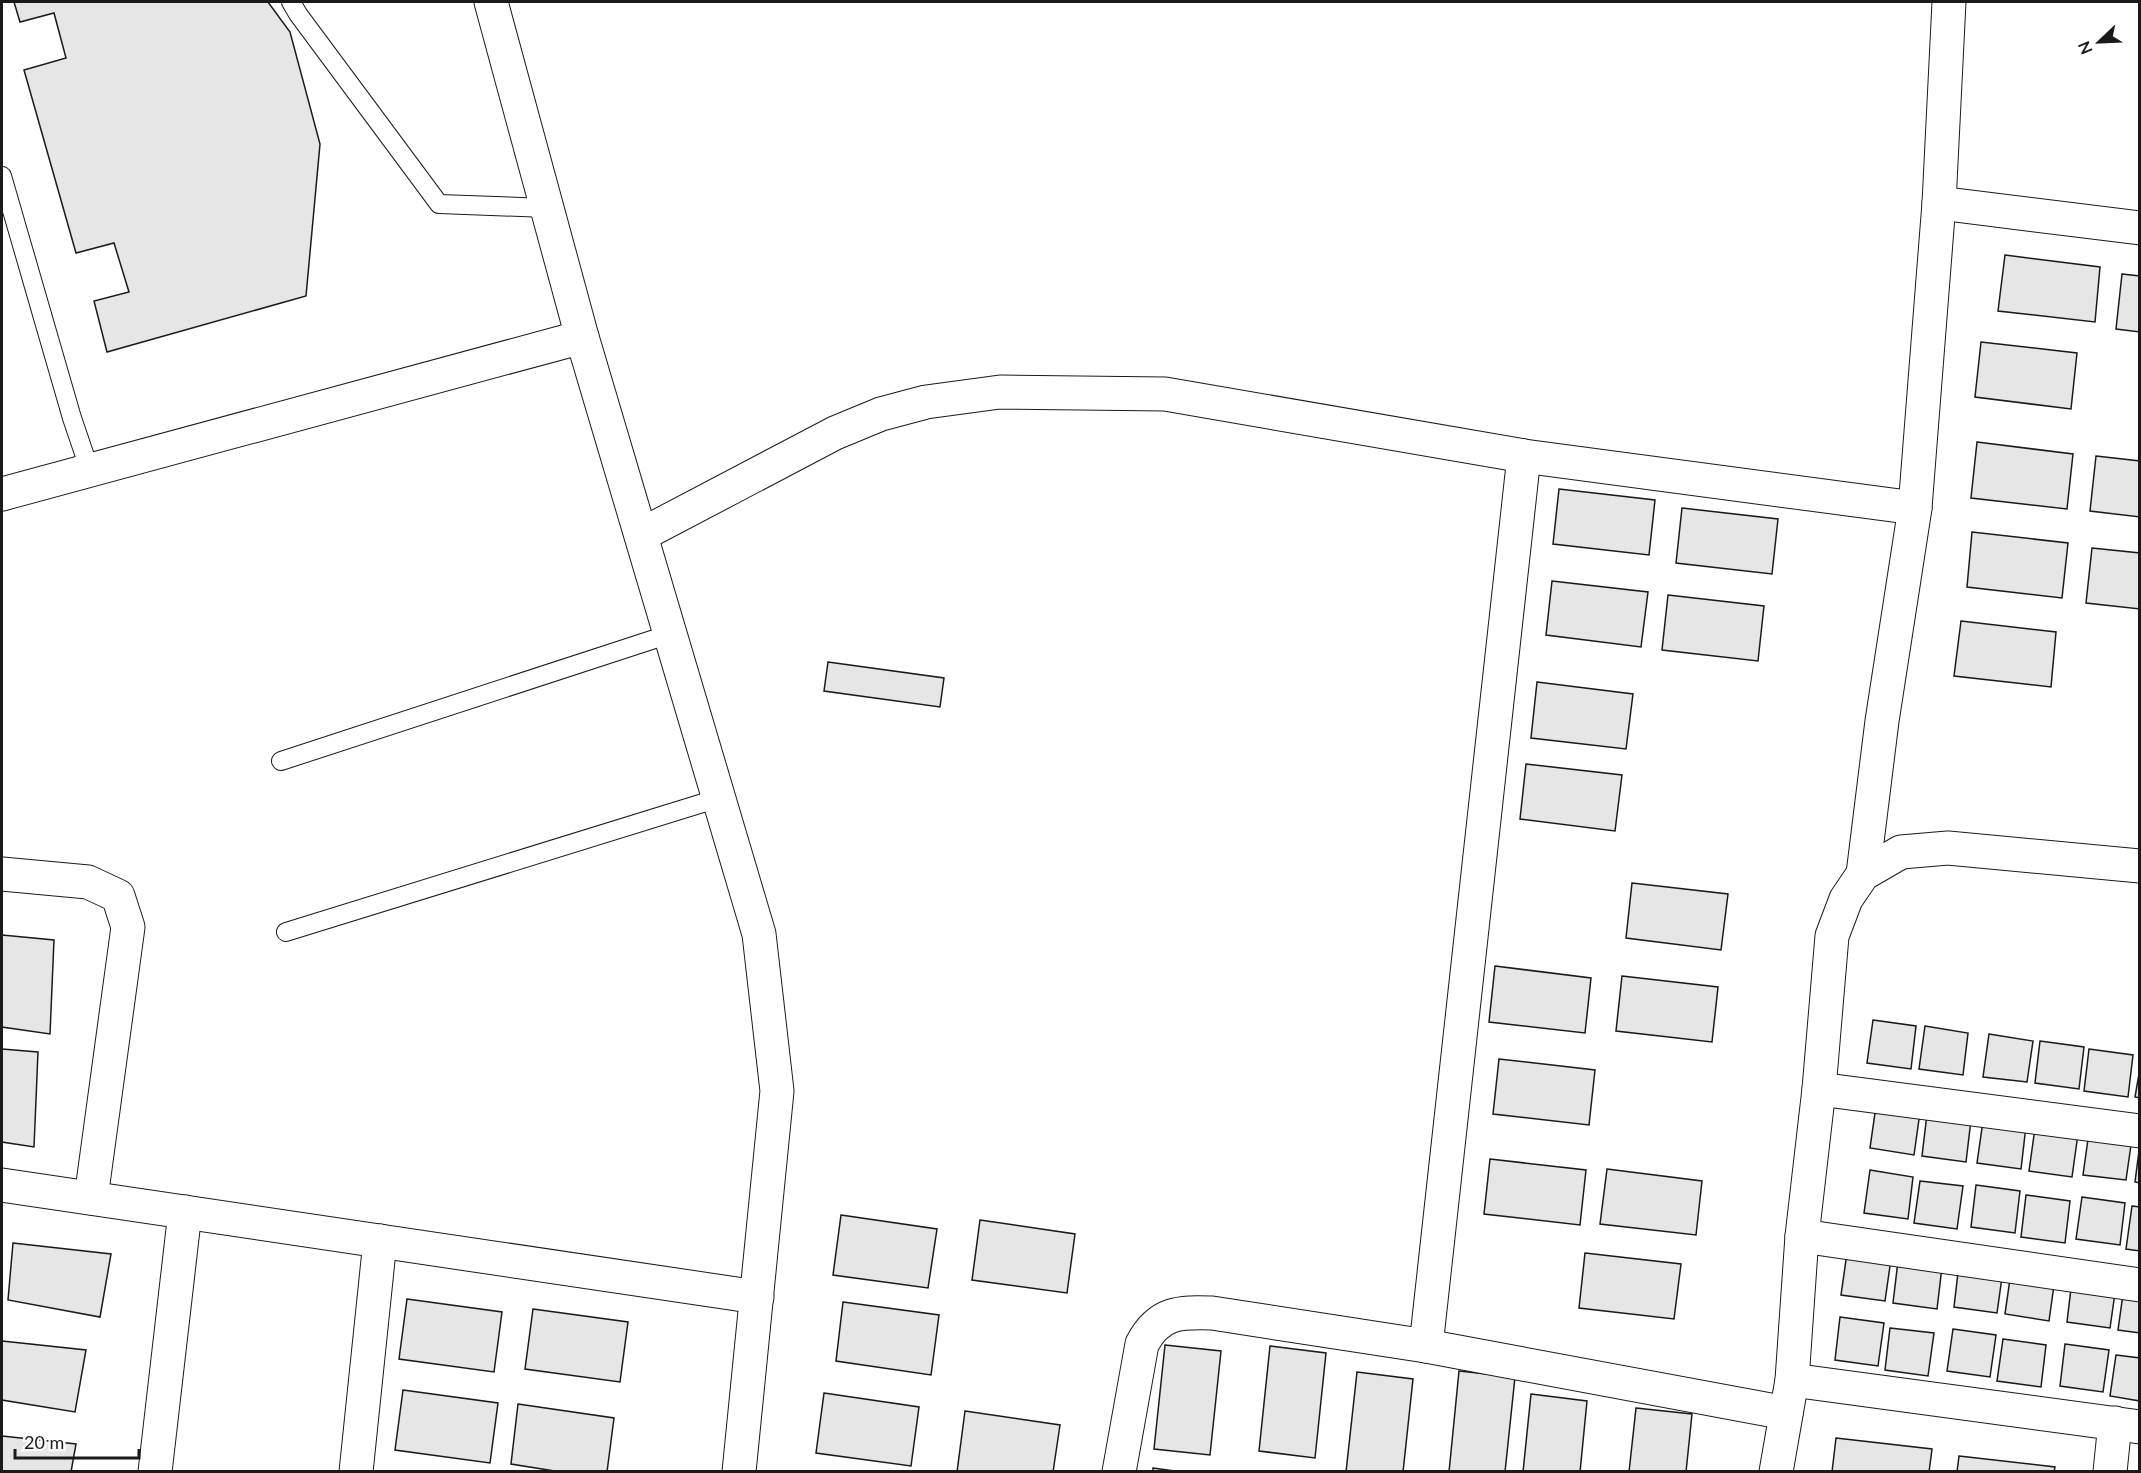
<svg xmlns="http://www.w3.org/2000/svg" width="2141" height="1473" font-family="Lato,sans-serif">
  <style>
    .building { fill: #e6e6e6; stroke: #1a1a1a; stroke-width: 1.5 }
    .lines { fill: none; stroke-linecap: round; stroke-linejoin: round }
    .service-casing { stroke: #1a1a1a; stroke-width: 20 }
    .minor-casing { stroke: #1a1a1a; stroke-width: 35 }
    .service { stroke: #fff; stroke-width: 18 }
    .minor { stroke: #fff; stroke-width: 33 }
  </style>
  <rect width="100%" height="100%" fill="#fff"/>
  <g class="building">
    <polygon points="14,2 268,2 290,32 320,144 306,296 107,352 94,301 129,292 114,243 76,253 24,70 66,58 54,13 20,22"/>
    <polygon points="2005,255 2100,267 2095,322 1998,311"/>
    <polygon points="2122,274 2140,276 2140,332 2116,329"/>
    <polygon points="1981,342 2077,353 2071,409 1975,397"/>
    <polygon points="1977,442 2073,454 2067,509 1971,498"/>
    <polygon points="2096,456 2140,461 2140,517 2090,511"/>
    <polygon points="1559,489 1655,500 1649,555 1553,544"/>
    <polygon points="1682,508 1778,519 1772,574 1676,563"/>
    <polygon points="1972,532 2068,543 2062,598 1967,587"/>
    <polygon points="2092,548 2140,553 2140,609 2086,603"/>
    <polygon points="1552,581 1648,592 1641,647 1546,635"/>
    <polygon points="1668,595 1764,606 1758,661 1662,650"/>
    <polygon points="1961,621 2056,632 2051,687 1954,676"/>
    <polygon points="828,662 944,678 940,707 824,691"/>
    <polygon points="1537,682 1633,694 1626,749 1531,738"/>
    <polygon points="1526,764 1622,775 1615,831 1520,819"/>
    <polygon points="1632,883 1728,894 1721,950 1626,938"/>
    <polygon points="2,935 54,940 50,1034 2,1027"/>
    <polygon points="1495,966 1591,978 1585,1033 1489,1022"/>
    <polygon points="1622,976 1718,987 1712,1042 1616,1031"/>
    <polygon points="1873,1020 1916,1026 1911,1069 1867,1063"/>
    <polygon points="1925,1026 1968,1033 1963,1075 1919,1069"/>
    <polygon points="1989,1034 2033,1041 2027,1082 1983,1077"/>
    <polygon points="2040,1041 2084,1047 2079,1089 2035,1083"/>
    <polygon points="2,1049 38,1052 34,1147 2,1142"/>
    <polygon points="2089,1049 2133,1055 2128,1097 2084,1091"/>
    <polygon points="1499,1059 1595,1070 1589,1125 1493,1114"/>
    <polygon points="2140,1068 2140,1098 2135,1097"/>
    <polygon points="1876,1106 1920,1112 1914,1155 1870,1148"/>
    <polygon points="1927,1114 1971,1120 1966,1162 1922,1156"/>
    <polygon points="1983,1121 2026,1126 2021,1169 1977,1163"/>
    <polygon points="2035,1128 2078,1134 2072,1177 2029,1171"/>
    <polygon points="2089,1132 2132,1138 2126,1180 2083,1175"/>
    <polygon points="2140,1143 2140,1183 2135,1182"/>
    <polygon points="1490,1159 1586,1170 1580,1225 1484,1214"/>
    <polygon points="1607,1169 1702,1181 1696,1235 1600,1224"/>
    <polygon points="1870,1170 1913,1177 1908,1219 1864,1213"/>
    <polygon points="1920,1181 1963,1186 1957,1229 1914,1223"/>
    <polygon points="1976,1185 2020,1191 2015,1233 1971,1227"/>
    <polygon points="2026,1195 2070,1201 2065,1243 2021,1237"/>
    <polygon points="2082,1197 2125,1203 2120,1245 2076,1239"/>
    <polygon points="2132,1206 2140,1207 2140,1251 2126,1249"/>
    <polygon points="841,1215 937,1229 928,1288 833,1275"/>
    <polygon points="980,1220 1075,1234 1067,1293 972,1280"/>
    <polygon points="13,1243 111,1254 100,1317 8,1300"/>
    <polygon points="1585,1253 1681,1264 1674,1319 1579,1308"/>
    <polygon points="1847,1253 1891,1259 1885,1301 1841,1295"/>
    <polygon points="1898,1261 1942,1267 1937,1309 1893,1303"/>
    <polygon points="1959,1264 2003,1270 1997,1313 1954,1307"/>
    <polygon points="2011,1272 2055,1278 2049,1321 2005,1314"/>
    <polygon points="2072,1280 2116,1286 2110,1328 2067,1322"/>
    <polygon points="2124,1287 2140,1290 2140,1333 2118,1330"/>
    <polygon points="407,1299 502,1312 494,1372 399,1359"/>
    <polygon points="843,1302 939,1315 931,1375 836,1361"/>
    <polygon points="533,1309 628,1322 620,1382 525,1369"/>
    <polygon points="1840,1317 1884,1323 1878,1366 1835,1360"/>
    <polygon points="1890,1328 1934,1333 1928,1376 1885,1370"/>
    <polygon points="1953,1329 1996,1335 1990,1377 1947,1371"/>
    <polygon points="2003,1339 2046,1345 2041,1387 1997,1381"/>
    <polygon points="2,1341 86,1350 75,1412 2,1400"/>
    <polygon points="2065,1344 2109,1350 2103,1392 2060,1386"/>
    <polygon points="1165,1345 1221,1351 1210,1455 1154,1449"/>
    <polygon points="1270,1346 1326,1353 1315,1458 1259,1451"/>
    <polygon points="2116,1355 2140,1358 2140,1401 2110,1396"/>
    <polygon points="1459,1371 1515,1377 1505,1472 1449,1472"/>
    <polygon points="1357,1372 1413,1379 1403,1472 1346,1472"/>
    <polygon points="403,1390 498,1403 490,1463 395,1450"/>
    <polygon points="824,1393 919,1407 911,1466 816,1453"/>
    <polygon points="1531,1394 1587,1401 1580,1472 1523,1472"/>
    <polygon points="518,1404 614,1418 607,1472 561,1472 511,1464"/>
    <polygon points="1636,1408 1692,1414 1686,1472 1629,1472"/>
    <polygon points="965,1411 1060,1425 1053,1472 957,1472"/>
    <polygon points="2,1436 76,1444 71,1472 2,1472"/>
    <polygon points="1836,1438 1932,1449 1929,1472 1832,1472"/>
    <polygon points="1959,1456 2055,1467 2054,1472 1957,1472"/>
    <polygon points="1153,1468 1182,1472 1153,1472"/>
  </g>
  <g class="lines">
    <g class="service-casing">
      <g id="service">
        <polyline points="291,2 298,14 439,204 547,208"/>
        <polyline points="2,176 72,418 90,471"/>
        <polyline points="281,761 670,634"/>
        <polyline points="286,932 719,798"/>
      </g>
    </g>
    <g class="minor-casing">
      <g id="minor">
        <polyline points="491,2 582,337 759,934 777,1091 739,1472"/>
        <polyline points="1939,203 2140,228"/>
        <polyline points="2,494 582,337"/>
        <polyline points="641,535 835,433 881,414 926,402 1000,392 1165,394 1524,456 1915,508"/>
        <polyline points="2,874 88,882 118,896 128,927 91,1198"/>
        <polyline points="1863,874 1882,721 1915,508 1939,203 1949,2"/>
        <polyline points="1819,1089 2140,1131"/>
        <polyline points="2,1185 757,1297"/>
        <polyline points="1802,1236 2140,1285"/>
        <polyline points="1426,1346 1524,456"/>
        <polyline points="1792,1380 2140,1427"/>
        <polyline points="155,1472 185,1212"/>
        <polyline points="356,1472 380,1241"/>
        <path d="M1119,1472L1142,1344C1159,1312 1179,1312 1212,1313L1426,1346L1786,1413"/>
        <polyline points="1776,1472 1792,1380 1802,1236 1819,1089 1832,936 1846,899 1863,874 1901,852 1948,848 2140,866"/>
        <polyline points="2110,1472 2115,1423"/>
      </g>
    </g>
    <use href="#service" class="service"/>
    <use href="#minor" class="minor"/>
  </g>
  <rect width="2141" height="1473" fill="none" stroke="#1a1a1a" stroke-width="6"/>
  <g transform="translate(2099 42) rotate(247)" stroke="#ffffff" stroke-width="4.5" paint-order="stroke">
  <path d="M0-4.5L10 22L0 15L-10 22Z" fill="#1a1a1a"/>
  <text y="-9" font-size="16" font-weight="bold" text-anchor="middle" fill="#1a1a1a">N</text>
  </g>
  <path d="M15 1449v9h124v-9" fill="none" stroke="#1a1a1a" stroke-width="3"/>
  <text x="24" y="1449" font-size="18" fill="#1a1a1a" stroke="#ffffff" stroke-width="4.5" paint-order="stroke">20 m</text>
</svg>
